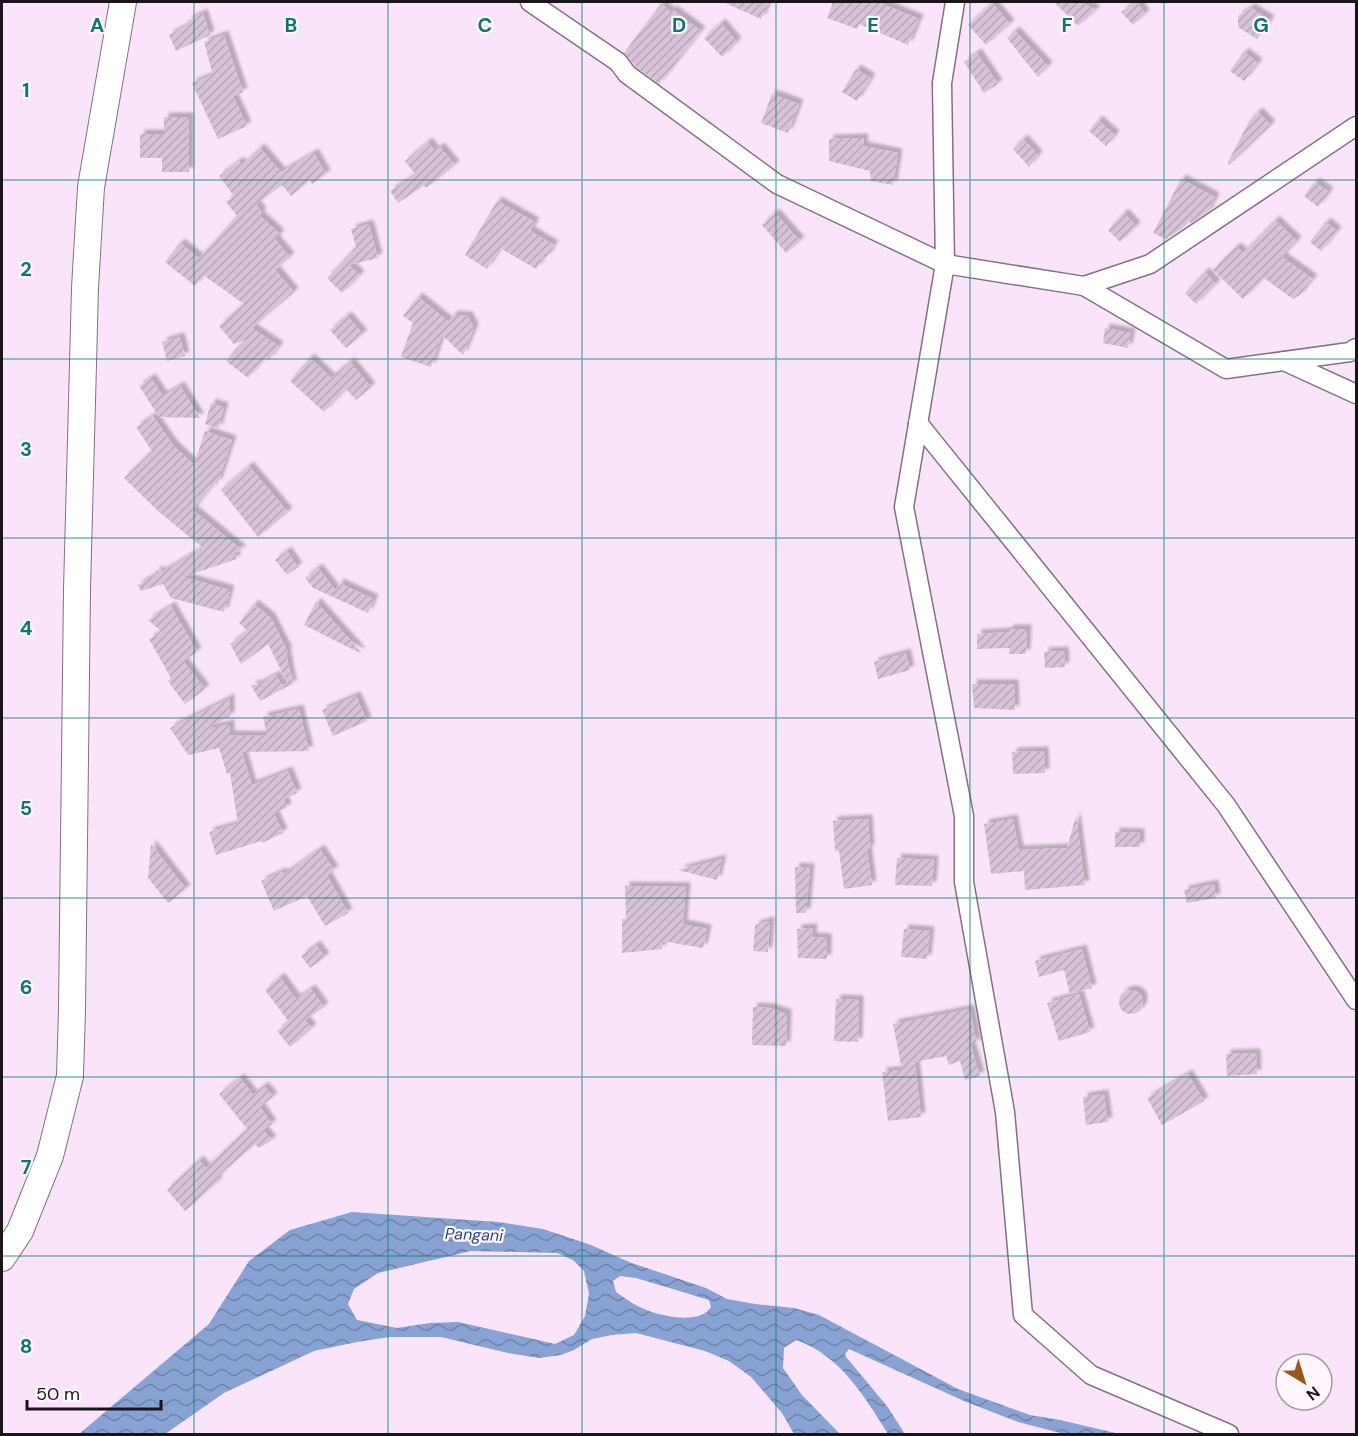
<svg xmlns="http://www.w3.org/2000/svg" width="1358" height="1436" font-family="'DM Sans',sans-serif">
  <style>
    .water { fill: url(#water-waves); fill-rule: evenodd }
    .building { fill: url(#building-hatch); filter: url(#shadow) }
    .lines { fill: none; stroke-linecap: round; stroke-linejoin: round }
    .street-casing { stroke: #847184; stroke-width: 21 }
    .secondary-casing { stroke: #847184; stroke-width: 28 }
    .street { stroke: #fff; stroke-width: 18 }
    .secondary { stroke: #fff; stroke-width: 26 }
    .grid { fill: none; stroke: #0f766e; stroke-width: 1.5; stroke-opacity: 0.55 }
    .labels { text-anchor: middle; stroke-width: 4.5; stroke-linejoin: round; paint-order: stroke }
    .water-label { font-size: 16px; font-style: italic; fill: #294784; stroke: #fff6fe }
    .grid-label { font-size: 20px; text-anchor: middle; font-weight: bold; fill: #0f766e; stroke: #fff6fe; stroke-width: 4.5; stroke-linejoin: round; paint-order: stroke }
  </style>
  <defs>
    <pattern id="water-waves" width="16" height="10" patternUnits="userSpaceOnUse" patternTransform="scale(1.5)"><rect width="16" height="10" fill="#88a2d3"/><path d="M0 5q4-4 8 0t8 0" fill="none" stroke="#6e83aa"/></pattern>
    <pattern id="building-hatch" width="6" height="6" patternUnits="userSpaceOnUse" patternTransform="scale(1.5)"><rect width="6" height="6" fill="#d8c2d7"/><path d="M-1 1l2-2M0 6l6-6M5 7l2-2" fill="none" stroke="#b9a6b8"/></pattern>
    <filter id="shadow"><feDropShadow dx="4.5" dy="-4.5" stdDeviation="1.5" flood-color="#0004"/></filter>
  </defs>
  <rect width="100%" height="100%" fill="#fae4f9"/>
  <path class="water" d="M352,1212L498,1222L543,1229L591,1245L629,1262L706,1288L727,1299L755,1304L794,1308L819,1315L958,1389L1030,1415L1060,1420L1120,1434H1064L1018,1422L964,1401L849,1349L845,1354L846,1357L887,1406L905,1434H888C864,1396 841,1356 796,1340L784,1348L783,1368L802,1395L840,1434H794L782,1413L751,1377L729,1361L705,1351L636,1333L612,1335L592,1339L574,1350L561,1355L539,1358L508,1353L441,1337H389L357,1342L314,1351L224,1393L165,1434H79L209,1324L249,1261L290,1230ZM471,1251L557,1253L573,1260L584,1271L589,1294L585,1316L574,1335L555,1344L458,1322L430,1323L397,1328L357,1320L348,1304L354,1289L378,1273ZM620,1276L636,1278L709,1300L711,1307C701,1324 666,1317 649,1311C637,1307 626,1299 616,1292L613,1281Z"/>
  <g class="building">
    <polygon points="723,2 769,2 761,19"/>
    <polygon points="833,2 878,2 919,19 908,45 859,24 857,29 827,18"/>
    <polygon points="1054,2 1082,2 1096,10 1078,26"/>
    <polygon points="1137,2 1145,14 1133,25 1121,12"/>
    <polygon points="992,3 1010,24 986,45 968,25"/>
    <polygon points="661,4 671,12 673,10 701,31 659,84 635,66 624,53"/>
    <polygon points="1251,8 1270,20 1257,39 1238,27 1238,16"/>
    <polygon points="203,13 210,35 176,51 169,35 190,24 187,21"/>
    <polygon points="721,23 737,42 722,57 704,38"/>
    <polygon points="1015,31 1048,66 1038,77 1007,38"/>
    <polygon points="224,35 243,92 233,96 247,126 218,139 192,83 213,75 204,42"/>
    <polygon points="1244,52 1258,63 1244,81 1230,71"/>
    <polygon points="977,53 998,84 984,93 964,62"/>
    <polygon points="856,69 871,78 857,101 842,92"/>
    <polygon points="772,94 799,104 788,133 761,123"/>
    <polygon points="1258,112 1271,125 1229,165 1227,164 1250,120"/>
    <polygon points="164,117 189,117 189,172 162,172 162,158 140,158 140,134 164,134"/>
    <polygon points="1098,120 1115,135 1106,146 1089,131"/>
    <polygon points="864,138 863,146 898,153 893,185 871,181 870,171 829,161 829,139"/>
    <polygon points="1023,139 1038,155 1029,167 1013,149"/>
    <polygon points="428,142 435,151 440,147 455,165 426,188 424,185 398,203 390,191 416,175 405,161"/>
    <polygon points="260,148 281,172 314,153 326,174 312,184 310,180 291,196 282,185 256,204 262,213 259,215 280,234 275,239 290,257 275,270 294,292 252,328 279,346 269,360 265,357 248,378 226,361 236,349 252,339 234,344 219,326 244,304 203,275 195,286 165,262 180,243 199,258 237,216 226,202 234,196 219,176 239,161 242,165"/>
    <polygon points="1181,179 1215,197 1208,212 1191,223 1186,220 1181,229 1166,239 1153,233"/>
    <polygon points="1315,182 1329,192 1318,207 1304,196"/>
    <polygon points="497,201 535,222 530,231 554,245 546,258 543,257 536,269 500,248 487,269 465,255"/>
    <polygon points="775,213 800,241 786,253 762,225"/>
    <polygon points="1124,213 1136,226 1120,242 1108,230"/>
    <polygon points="1275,220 1297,241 1282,257 1313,279 1300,295 1293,299 1264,278 1243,299 1213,270 1236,247 1243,253"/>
    <polygon points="1326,222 1337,231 1321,251 1310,242"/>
    <polygon points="369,224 378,258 349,265 360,275 342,293 327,278 356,247 351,229"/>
    <polygon points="1205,272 1216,284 1196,304 1185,293"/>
    <polygon points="418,297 449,322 453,315 468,316 474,328 463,355 442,335 431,367 401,357 413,323 403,316"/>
    <polygon points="347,316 363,334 346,348 330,330"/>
    <polygon points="1105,328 1131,333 1128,348 1103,343"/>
    <polygon points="180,337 185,356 167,361 162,342"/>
    <polygon points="310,358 331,378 350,362 371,387 356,400 346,389 324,412 290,381"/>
    <polygon points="151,378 163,396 180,386 200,418 159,417 139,386"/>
    <polygon points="211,403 224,407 218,429 205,424"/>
    <polygon points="153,416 173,445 194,465 205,431 232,440 217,485 215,482 193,510 242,550 234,553 237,559 183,577 230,590 224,612 171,598 163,584 141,591 138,585 157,574 154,570 162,572 203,548 158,511 124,478 152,451 136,427"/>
    <polygon points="249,466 288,512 258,537 221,490"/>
    <polygon points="287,551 298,567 287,575 275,560"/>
    <polygon points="318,568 336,591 339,583 374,599 368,613 313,588 305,578"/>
    <polygon points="316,602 361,652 360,653 304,625"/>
    <polygon points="254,604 271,618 288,652 286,652 292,683 294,683 260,701 251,685 257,685 276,675 281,684 288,684 268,644 241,664 230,644 248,631 239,623"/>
    <polygon points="171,606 197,652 183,661 205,689 185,704 168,681 171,678 149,639 162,632 148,620"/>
    <polygon points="1009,629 1027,629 1026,654 1009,654 1009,648 977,649 977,634 1009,632"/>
    <polygon points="1064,651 1065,667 1045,668 1044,652"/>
    <polygon points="906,653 910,670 878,679 874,662"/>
    <polygon points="972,684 1014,684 1015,710 974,708"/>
    <polygon points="356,696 367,721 333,736 322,710"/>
    <polygon points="230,698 230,716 211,726 212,728 230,724 230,735 267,736 263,717 299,709 309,751 242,752 252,785 288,771 297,793 284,799 287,808 274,813 283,833 262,843 261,841 216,855 209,832 238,824 230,773 227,774 219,748 188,755 170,728"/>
    <polygon points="1044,751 1045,773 1013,774 1012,752"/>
    <polygon points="1076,816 1085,885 1025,890 1024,871 991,874 984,824 1013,819 1019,850 1067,848"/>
    <polygon points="868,819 870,849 867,849 872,885 844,889 839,851 835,851 833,821"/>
    <polygon points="1115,832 1140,833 1140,847 1115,847"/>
    <polygon points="151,844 186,889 168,903 148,878"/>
    <polygon points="320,849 334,870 327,875 348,913 325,926 307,896 274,911 261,881 282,872 284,874"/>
    <polygon points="897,858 934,860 932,886 895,885"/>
    <polygon points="722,859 717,880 678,870"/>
    <polygon points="795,867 810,868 806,913 796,913"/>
    <polygon points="1214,884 1216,898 1187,903 1184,890"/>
    <polygon points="625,886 686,887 683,924 707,929 703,948 662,941 662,949 622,953 622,919 626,919"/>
    <polygon points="770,921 768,952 753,951 755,925"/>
    <polygon points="813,928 812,937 827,938 827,959 798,958 797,929"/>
    <polygon points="904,929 930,931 927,959 901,957"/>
    <polygon points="316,945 325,957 310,968 301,956"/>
    <polygon points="1082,949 1092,988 1070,994 1064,970 1039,977 1035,961"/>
    <polygon points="280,977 296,999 311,989 324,1007 305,1020 312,1028 290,1047 277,1031 289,1022 265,990"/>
    <circle cx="1131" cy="1002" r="12"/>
    <polygon points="1079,994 1090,1032 1059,1041 1047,1003"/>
    <polygon points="836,999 859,1000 858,1042 834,1041"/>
    <polygon points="753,1007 770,1008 787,1014 786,1046 752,1045"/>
    <polygon points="970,1009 977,1045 970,1042 980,1076 965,1080 960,1061 949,1065 946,1056 915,1062 921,1117 888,1121 882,1072 902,1070 893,1024"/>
    <polygon points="1256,1053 1257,1074 1227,1076 1226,1054"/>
    <polygon points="1188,1074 1204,1101 1162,1125 1147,1098"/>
    <polygon points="240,1078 253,1095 264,1086 273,1097 260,1107 272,1124 263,1130 272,1140 259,1148 255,1144 216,1178 218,1181 185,1211 167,1190 199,1160 206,1168 247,1129 219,1094"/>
    <polygon points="1104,1094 1108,1122 1086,1125 1083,1097"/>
  </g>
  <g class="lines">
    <g class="street-casing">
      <g id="street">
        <polyline points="530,2 618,62 627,74 777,184 945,264 1084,286 1150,264 1356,126"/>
        <polyline points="955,2 942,83 945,264 904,507 964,816 964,882 1005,1112 1023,1315 1091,1375 1229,1434"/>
        <polyline points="1084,286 1226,369 1350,352 1356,348"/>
        <polyline points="1284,361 1356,394"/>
        <polyline points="918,423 1226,805 1356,1000"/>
      </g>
    </g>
    <g class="secondary-casing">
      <polyline id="secondary" points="2,1258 20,1231 50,1156 70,1076 72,1009 77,590 85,288 91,187 123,2"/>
    </g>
    <use href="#street" class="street"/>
    <use href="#secondary" class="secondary"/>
  </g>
  <path class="grid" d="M194,2V1434M388,2V1434M582,2V1434M776,2V1434M970,2V1434M1164,2V1434M2,180H1356M2,359H1356M2,538H1356M2,718H1356M2,898H1356M2,1077H1356M2,1256H1356"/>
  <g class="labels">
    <g class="water-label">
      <text transform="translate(474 1234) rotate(2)" y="6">Pangani</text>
    </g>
  </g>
  <g class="grid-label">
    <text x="97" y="32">A</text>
    <text x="291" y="32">B</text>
    <text x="485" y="32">C</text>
    <text x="679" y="32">D</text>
    <text x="873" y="32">E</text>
    <text x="1067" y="32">F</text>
    <text x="1261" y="32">G</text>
    <text x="26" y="97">1</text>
    <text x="26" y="276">2</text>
    <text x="26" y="456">3</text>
    <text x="26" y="635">4</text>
    <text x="26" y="815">5</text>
    <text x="26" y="994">6</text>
    <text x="26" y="1174">7</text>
    <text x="26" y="1353">8</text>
  </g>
  <rect width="1358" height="1436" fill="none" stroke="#1c141b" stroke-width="6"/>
  <g transform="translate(1304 1382) rotate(142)"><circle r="28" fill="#fff6fe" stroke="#a49ca3" stroke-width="1.5"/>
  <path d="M0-4.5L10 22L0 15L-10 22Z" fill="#97581f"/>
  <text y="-9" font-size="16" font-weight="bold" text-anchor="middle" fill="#1c141b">N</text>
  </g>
  <path d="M27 1400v9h134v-9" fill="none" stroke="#1c141b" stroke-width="3"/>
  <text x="36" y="1400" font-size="18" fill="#1c141b" stroke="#fff6fe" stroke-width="4.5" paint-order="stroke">50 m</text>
</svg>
